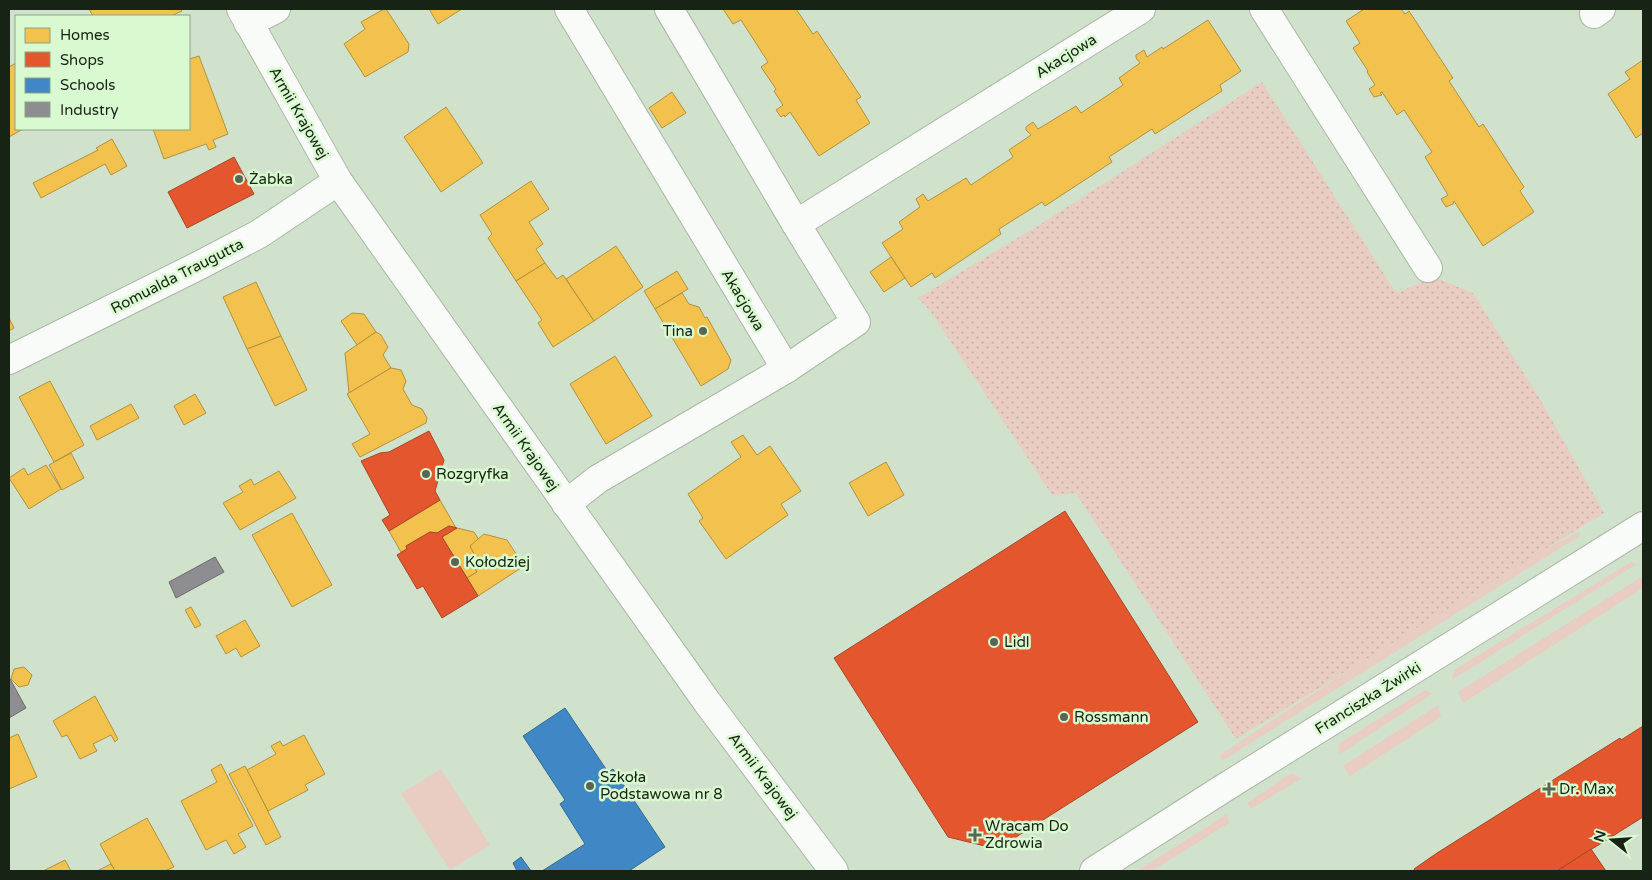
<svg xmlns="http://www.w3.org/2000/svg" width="1652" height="880" font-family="'Varela Round',sans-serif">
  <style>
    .green { fill: #e9cdc3 }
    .park { fill: url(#park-dots) }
    .homes { fill: #f2c14e; stroke: #b0923d }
    .shops { fill: #e4572e; stroke: #a64726 }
    .schools { fill: #3f88c5; stroke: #336a90 }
    .industry { fill: #8d8d92; stroke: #6a6d6c }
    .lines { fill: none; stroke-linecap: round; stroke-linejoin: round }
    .street-casing { stroke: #a9b7a6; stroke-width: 30 }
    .secondary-casing { stroke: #a9b7a6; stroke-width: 30 }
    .street { stroke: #f8fbf7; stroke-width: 28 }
    .secondary { stroke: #f8fbf7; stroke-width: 28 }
    .poi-dot { fill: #586654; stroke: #d9f9d0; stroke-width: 2 }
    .labels { text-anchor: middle; stroke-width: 5; stroke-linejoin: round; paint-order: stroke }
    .street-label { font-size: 15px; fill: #172314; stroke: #d9f9d0 }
    .poi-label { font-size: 15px; fill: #172314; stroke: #d9f9d0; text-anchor: start }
  </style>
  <defs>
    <pattern id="park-dots" width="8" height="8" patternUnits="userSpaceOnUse" patternTransform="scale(1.25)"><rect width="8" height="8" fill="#e9cdc3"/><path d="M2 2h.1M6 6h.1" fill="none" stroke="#c7b0a7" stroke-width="1.8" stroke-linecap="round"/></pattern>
  </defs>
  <rect width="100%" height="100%" fill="#d1e2cc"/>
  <g class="green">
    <polygon points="1579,532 1581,535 1222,761 1220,755 1415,626 1504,570"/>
    <polygon points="1631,562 1637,564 1452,680 1454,670"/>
    <polygon points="1643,576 1643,588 1463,703 1458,692"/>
    <polygon points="1425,690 1432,694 1340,754 1338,748 1340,743"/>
    <polygon points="1438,705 1441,717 1350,776 1343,766"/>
    <polygon points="441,769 490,845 450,870 401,794"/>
    <polygon points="1291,773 1302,778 1251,809 1247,803"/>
    <polygon points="1227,814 1229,823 1152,871 1137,871"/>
  </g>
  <polygon class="park" points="1262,82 1396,293 1434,277 1473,293 1540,399 1604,513 1236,739 1076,493 1052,495 931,312 918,298 1036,227"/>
  <g class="homes">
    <polygon points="89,9 180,9 182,11 171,16 93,16"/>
    <polygon points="384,9 386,9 409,44 408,52 365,77 344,44 365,29 361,22"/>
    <polygon points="429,9 462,9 438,24"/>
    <polygon points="723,9 796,9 813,34 817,31 861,97 856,100 870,123 819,156 790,112 785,117 784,115 781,117 776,110 783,105 774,91 776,89 761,67 768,62 741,20 733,24"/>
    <polygon points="1364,9 1401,9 1405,14 1409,11 1453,78 1449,81 1479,127 1483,124 1524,187 1520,191 1534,212 1483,246 1454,201 1453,204 1446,207 1441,199 1448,195 1425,157 1432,152 1404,110 1397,115 1382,92 1380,93 1382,95 1374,97 1369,89 1375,85 1367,72 1368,71 1353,48 1360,43 1346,21"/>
    <polygon points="1208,20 1241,71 1220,85 1222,91 1155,134 1152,129 1109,157 1112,162 1045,206 1042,202 999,229 1001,234 935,278 932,273 911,287 882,243 903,229 899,222 920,207 916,199 923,194 928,201 966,178 971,185 1013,157 1009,150 1031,135 1026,130 1026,127 1033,122 1038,129 1076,106 1081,113 1123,85 1119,78 1140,63 1136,58 1136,55 1144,50 1147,57 1162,47 1163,49"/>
    <polygon points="199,56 228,134 213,140 216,147 209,150 206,144 164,159 153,129 189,129 189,59"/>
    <polygon points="1643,60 1643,133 1636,138 1608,94 1630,79 1625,72"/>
    <polygon points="16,63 16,129 23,129 9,137 9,67"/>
    <polygon points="672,92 686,113 662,128 649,108"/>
    <polygon points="446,107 483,163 441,192 404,137"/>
    <polygon points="112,139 127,166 111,175 105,164 41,198 33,183 98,150 96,148"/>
    <polygon points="531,181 549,209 529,222 543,244 536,249 545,263 516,281 488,238 492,234 480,215"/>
    <polygon points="616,246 643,287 594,321 566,279"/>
    <polygon points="891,257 905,278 884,292 870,272"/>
    <polygon points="545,263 557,279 563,275 594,321 553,347 538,323 542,320 516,281"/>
    <polygon points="677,271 688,289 655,309 644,291"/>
    <polygon points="256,282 281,336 247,349 223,297"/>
    <polygon points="682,293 689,304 699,307 705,318 707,317 731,360 728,369 701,386 655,309"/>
    <polygon points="352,313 364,314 376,332 357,345 341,321"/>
    <polygon points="9,318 14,328 9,331"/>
    <polygon points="376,332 381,335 388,347 383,355 391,368 349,393 345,353"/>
    <polygon points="281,336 307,390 275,406 247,349"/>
    <polygon points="615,356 652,416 606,444 570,384"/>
    <polygon points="391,368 401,370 406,381 403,389 412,405 422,409 427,418 426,423 360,457 352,444 370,434 347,394"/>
    <polygon points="50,381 84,445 54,462 19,397"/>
    <polygon points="195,394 206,413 184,425 174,406"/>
    <polygon points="131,404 139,418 97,440 90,426"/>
    <polygon points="743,435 757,455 770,446 801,491 781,504 788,515 726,559 699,521 703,518 688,494 741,457 731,442"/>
    <polygon points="71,453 84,478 62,490 49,465"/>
    <polygon points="886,462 904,495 868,516 849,483"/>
    <polygon points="46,465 61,489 29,509 9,478 24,468 28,475"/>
    <polygon points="279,471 296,498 240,530 223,503 243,492 239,486 251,479 254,485"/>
    <polygon points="440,500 456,528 449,526 437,533 430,532 406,546 407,549 401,552 389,531"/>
    <polygon points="292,513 332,585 292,607 252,535"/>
    <polygon points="457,528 474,532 479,540 470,546 478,561 473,565 477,572 467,578 442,537"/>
    <polygon points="484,534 507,540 524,566 478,596 467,578 477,572 473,565 478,561 470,546"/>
    <polygon points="191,607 201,625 195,628 185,610"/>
    <polygon points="245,620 260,646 241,657 236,648 226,654 216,636"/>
    <polygon points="24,667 32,675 28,685 19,687 11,679 14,669"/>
    <polygon points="95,696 118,739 115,742 111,735 93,744 97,751 80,759 67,735 62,737 53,721"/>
    <polygon points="18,734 37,777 9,789 9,738"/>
    <polygon points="304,735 325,774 305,785 308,790 268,811 247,770 276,754 271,746 280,741 283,746"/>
    <polygon points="221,764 253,826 238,834 246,847 234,854 226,840 206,850 181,801 217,782 211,770"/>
    <polygon points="245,766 281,837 266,845 229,774"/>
    <polygon points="147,818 174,867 165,871 115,871 100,844"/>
    <polygon points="65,860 71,871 43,871"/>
    <polygon points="111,864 115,871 97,871"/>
  </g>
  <g class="shops">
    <polygon points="234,157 254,194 187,228 168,192"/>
    <polygon points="429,431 444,460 435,491 440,500 389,531 382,520 390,515 361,461 380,453 389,452"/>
    <polygon points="1065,511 1198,722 997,849 948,837 834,658"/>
    <polygon points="449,526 457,528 442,537 478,596 442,618 423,586 417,589 397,555 407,549 406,546 430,532 437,533"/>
    <polygon points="1643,726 1643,817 1557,871 1415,871 1414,869 1437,853 1620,738 1621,740"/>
    <polygon points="1591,849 1606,871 1557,871"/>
  </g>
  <g class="schools">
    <polygon points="565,708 608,772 613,769 665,847 629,871 542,871 585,844 560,804 565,800 523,736"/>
    <polygon points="521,857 531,871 517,871 513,863"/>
  </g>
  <g class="industry">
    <polygon points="215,557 224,572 176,598 169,582"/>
    <polygon points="9,677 26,708 9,718"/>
  </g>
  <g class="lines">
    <g class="street-casing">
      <g id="street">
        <polyline points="669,9 796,224 1141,9"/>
        <polyline points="1264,9 1428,268"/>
        <polyline points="1594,14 1601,9"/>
        <polyline points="248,23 276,9"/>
        <polyline points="9,360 198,266 259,234 338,181"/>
        <polyline points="786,369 856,322 796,224"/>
        <polyline points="566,504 598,479 786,369 569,9"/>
      </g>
    </g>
    <g class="secondary-casing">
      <g id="secondary">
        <polyline points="241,9 338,181 707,702 834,871"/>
        <polyline points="1094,871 1224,788 1643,526"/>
      </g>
    </g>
    <use href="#street" class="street"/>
    <use href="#secondary" class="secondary"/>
  </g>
  <g class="poi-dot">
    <circle cx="239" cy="179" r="5"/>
    <circle cx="703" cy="331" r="5"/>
    <circle cx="426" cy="474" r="5"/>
    <circle cx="455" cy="562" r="5"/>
    <circle cx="994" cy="642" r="5"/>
    <circle cx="1064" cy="717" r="5"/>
    <circle cx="590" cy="786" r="5"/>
    <path d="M1546.5 781.5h5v5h5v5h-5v5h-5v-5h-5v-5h5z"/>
    <path d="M972.5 827.5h5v5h5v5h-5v5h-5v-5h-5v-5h5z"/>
  </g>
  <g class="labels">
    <g class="street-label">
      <text transform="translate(1066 56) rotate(-32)" y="5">Akacjowa</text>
      <text transform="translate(299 113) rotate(60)" y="5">Armii Krajowej</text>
      <text transform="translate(177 276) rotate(-27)" y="5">Romualda Traugutta</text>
      <text transform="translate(743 300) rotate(59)" y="5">Akacjowa</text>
      <text transform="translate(526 447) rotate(55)" y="5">Armii Krajowej</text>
      <text transform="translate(1368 698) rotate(-32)" y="5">Franciszka Żwirki</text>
      <text transform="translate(763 776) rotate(53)" y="5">Armii Krajowej</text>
    </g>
    <g class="poi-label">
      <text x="249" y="184">Żabka</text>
      <text x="693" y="336" text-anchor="end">Tina</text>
      <text x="436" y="479">Rozgryfka</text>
      <text x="465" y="567">Kołodziej</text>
      <text x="1004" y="647">Lidl</text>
      <text x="1074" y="722">Rossmann</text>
      <text x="600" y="782">Szkoła<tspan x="600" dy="17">Podstawowa nr 8</tspan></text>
      <text x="1559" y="794">Dr. Max</text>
      <text x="985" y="831">Wracam Do<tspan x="985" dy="17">Zdrowia</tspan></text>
    </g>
  </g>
  <rect width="1652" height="880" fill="none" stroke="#172314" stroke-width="20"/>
  <rect x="15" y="15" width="175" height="115" fill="#d9f9d0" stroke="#8ba385"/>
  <rect x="25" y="28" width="25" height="15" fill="#f2c14e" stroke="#8ba385"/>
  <text x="60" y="40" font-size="15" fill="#172314">Homes</text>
  <rect x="25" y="52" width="25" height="15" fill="#e4572e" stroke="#8ba385"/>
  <text x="60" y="65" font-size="15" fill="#172314">Shops</text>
  <rect x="25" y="78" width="25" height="15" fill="#3f88c5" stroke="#8ba385"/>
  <text x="60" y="90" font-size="15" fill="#172314">Schools</text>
  <rect x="25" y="102" width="25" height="15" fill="#8d8d92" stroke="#8ba385"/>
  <text x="60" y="115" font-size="15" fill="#172314">Industry</text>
  <g transform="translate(1612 840) rotate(287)" stroke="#d9f9d0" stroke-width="4" paint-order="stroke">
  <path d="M0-4L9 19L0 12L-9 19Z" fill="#172314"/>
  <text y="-8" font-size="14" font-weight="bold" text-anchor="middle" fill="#172314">N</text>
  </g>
</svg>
